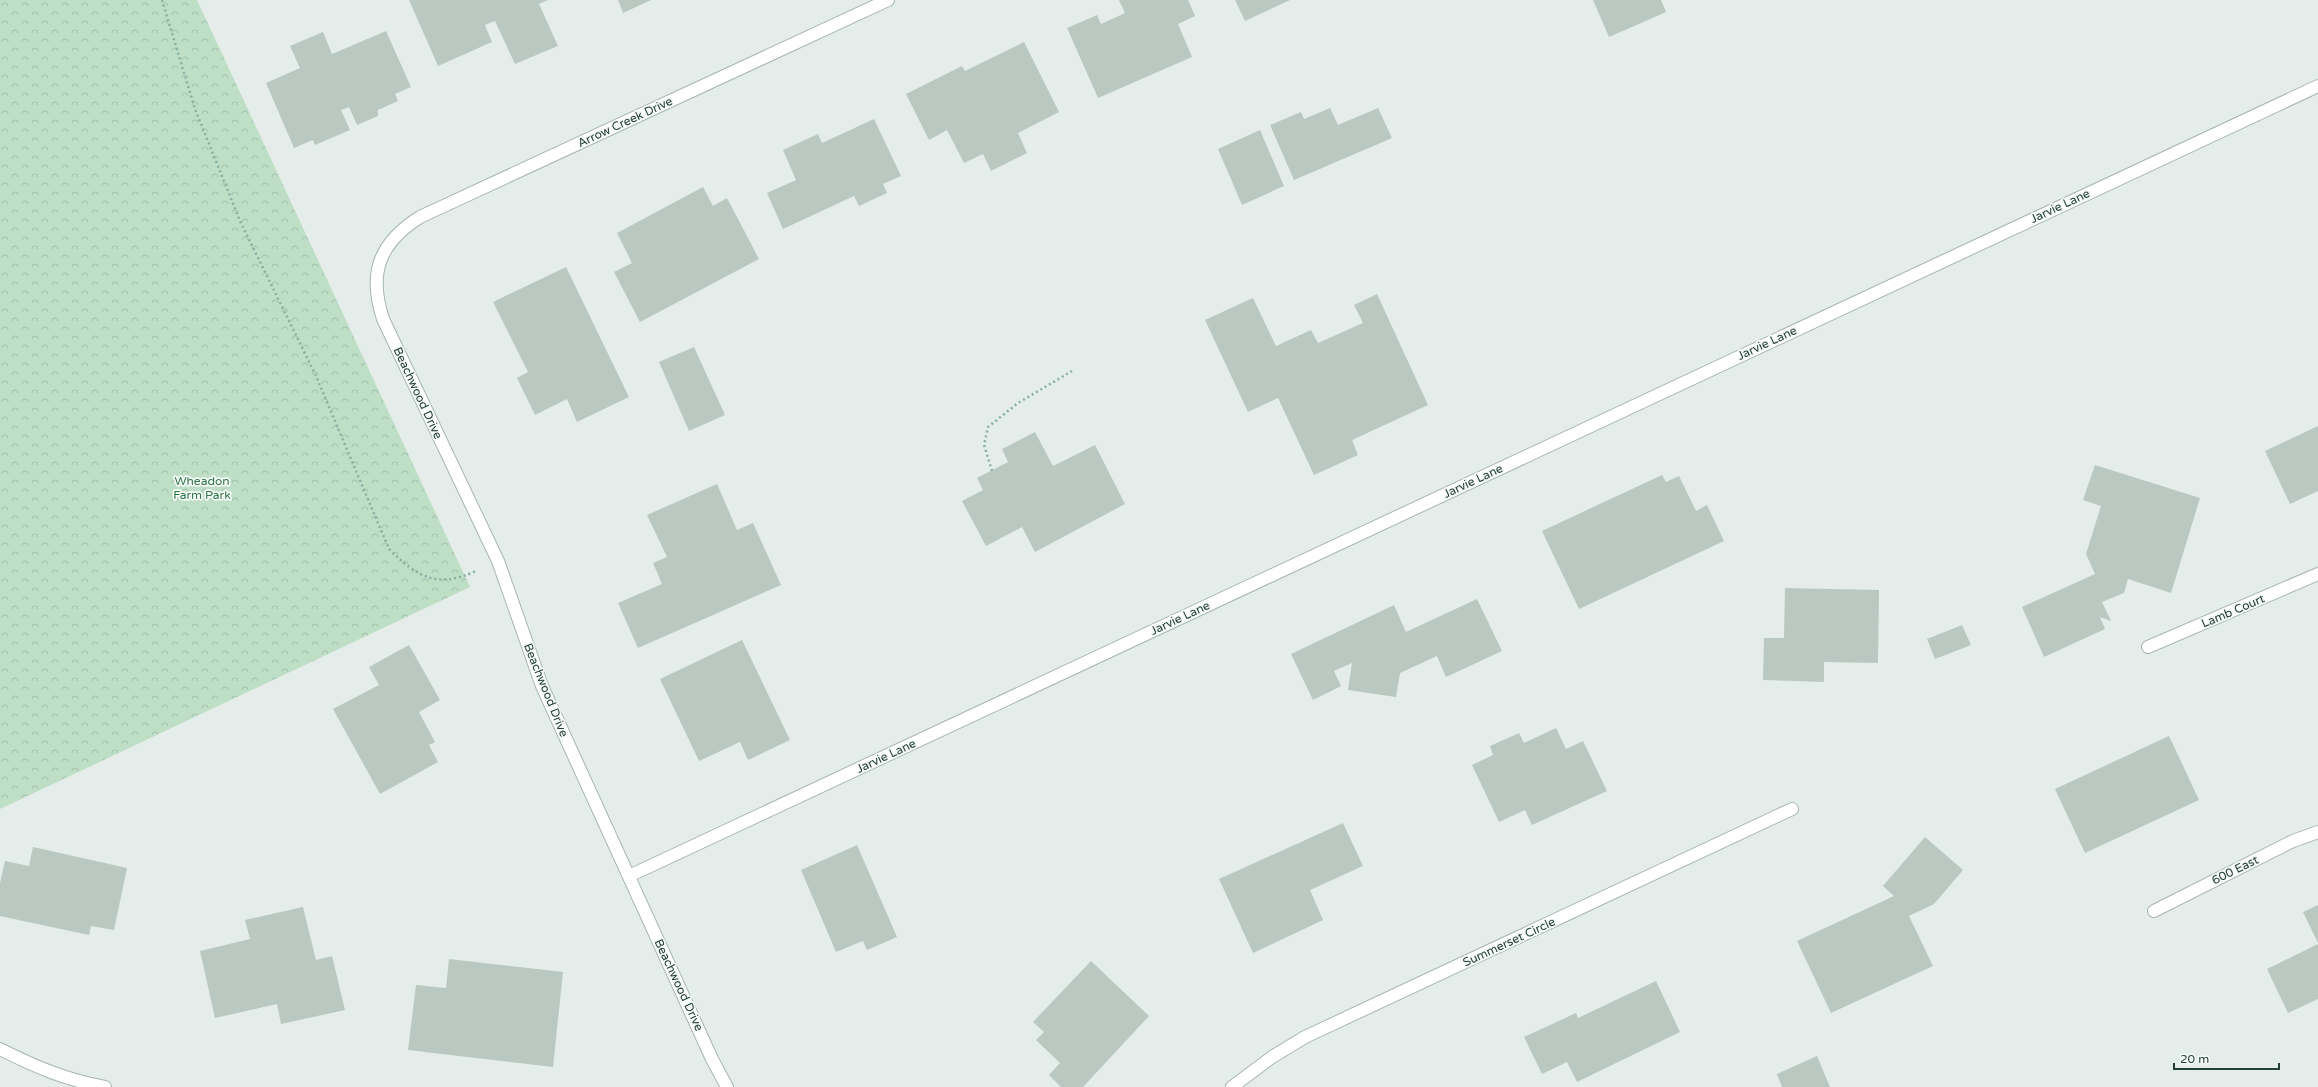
<svg xmlns="http://www.w3.org/2000/svg" width="2318" height="1087" font-family="'Varela Round',sans-serif">
  <style>
    .forest { fill: url(#forest-crowns) }
    .building { fill: #bac8c2 }
    .lines { fill: none; stroke-linecap: round; stroke-linejoin: round }
    .street-casing { stroke: #a7b5b0; stroke-width: 14 }
    .path { stroke: #86b0a1; stroke-width: 2.5; stroke-dasharray: 2 3; stroke-linecap: butt }
    .street { stroke: #fff; stroke-width: 12 }
    .labels { text-anchor: middle; stroke-width: 3.5; stroke-linejoin: round; paint-order: stroke }
    .street-label { font-size: 12px; fill: #243f37; stroke: #f5faf7 }
    .park-label { font-size: 12px; fill: #2f7548; stroke: #f5faf7 }
  </style>
  <defs>
    <pattern id="forest-crowns" width="20" height="18" patternUnits="userSpaceOnUse"><rect width="20" height="18" fill="#bedec6"/><path d="M2 6a3 3 0 1 1 6 0M12 15a3 3 0 1 1 6 0" fill="none" stroke="#a3c0ab"/></pattern>
  </defs>
  <rect width="100%" height="100%" fill="#e4ede9"/>
  <polygon class="forest" points="0,0 197,0 470,587 0,809"/>
  <g class="building">
    <polygon points="409,0 548,0 539,4 558,46 515,64 495,21 485,25 492,42 438,66"/>
    <polygon points="618,0 651,0 623,13"/>
    <polygon points="1119,0 1188,0 1195,16 1178,24 1192,57 1098,98 1067,28 1097,15 1101,24 1125,13"/>
    <polygon points="1235,0 1290,0 1245,21"/>
    <polygon points="1593,0 1661,0 1666,12 1609,37"/>
    <polygon points="386,31 411,87 395,94 398,101 378,110 378,116 357,125 349,107 341,110 350,130 315,145 313,140 294,148 266,83 300,68 290,46 323,32 332,54"/>
    <polygon points="1024,42 1059,112 1018,133 1027,153 991,171 983,154 964,163 947,130 929,140 906,94 962,66 965,71"/>
    <polygon points="1330,108 1338,125 1378,108 1392,138 1294,180 1270,125 1301,112 1304,119"/>
    <polygon points="874,119 901,176 883,184 887,193 859,206 854,196 783,229 767,193 796,180 783,150 818,134 822,143"/>
    <polygon points="1260,130 1284,186 1242,205 1218,149"/>
    <polygon points="703,187 713,206 727,198 759,259 640,322 614,272 632,263 617,233"/>
    <polygon points="566,267 629,397 577,422 567,399 535,415 517,378 528,372 493,302"/>
    <polygon points="1377,294 1428,405 1352,440 1358,455 1314,475 1278,398 1248,412 1205,320 1253,298 1276,346 1311,330 1318,343 1363,323 1354,305"/>
    <polygon points="694,347 725,415 689,431 659,362"/>
    <polygon points="2318,426 2318,491 2290,504 2265,451"/>
    <polygon points="1035,432 1053,466 1095,445 1125,504 1035,552 1022,527 986,546 962,501 983,490 977,478 1008,462 1002,449"/>
    <polygon points="2095,465 2200,498 2171,593 2128,579 2124,593 2102,602 2111,621 2100,617 2105,629 2044,657 2022,607 2095,574 2086,554 2101,506 2083,500"/>
    <polygon points="1662,475 1666,482 1679,476 1696,511 1707,505 1724,541 1579,609 1542,531"/>
    <polygon points="717,484 737,530 753,523 781,585 638,648 618,603 662,584 653,563 667,557 647,515"/>
    <polygon points="1785,588 1879,590 1878,663 1824,662 1824,682 1763,680 1764,638 1784,638"/>
    <polygon points="1477,599 1502,651 1446,677 1437,656 1400,673 1396,697 1348,690 1352,663 1334,671 1341,686 1313,700 1291,654 1394,605 1406,632"/>
    <polygon points="1962,625 1971,645 1935,659 1927,639"/>
    <polygon points="742,640 790,740 748,760 740,742 699,761 660,679"/>
    <polygon points="409,645 440,700 419,712 435,742 429,745 438,762 380,794 333,709 379,685 369,667"/>
    <polygon points="1556,728 1566,749 1583,741 1607,791 1532,825 1525,810 1499,822 1472,765 1493,755 1490,746 1519,733 1524,743"/>
    <polygon points="2169,736 2199,800 2085,853 2055,789"/>
    <polygon points="1343,823 1363,866 1310,890 1323,920 1253,953 1219,879"/>
    <polygon points="1925,837 1963,870 1934,904 1909,916 1933,966 1831,1013 1797,941 1894,896 1883,886"/>
    <polygon points="857,845 897,937 867,950 863,941 836,952 801,870"/>
    <polygon points="33,847 127,868 114,930 91,926 89,935 0,916 0,883 5,861 29,866"/>
    <polygon points="2318,905 2318,943 2303,912"/>
    <polygon points="303,907 316,960 332,956 345,1010 281,1024 277,1004 215,1018 200,951 250,939 245,920"/>
    <polygon points="2318,944 2318,999 2288,1013 2267,969"/>
    <polygon points="449,959 563,972 553,1067 408,1050 416,985 446,988"/>
    <polygon points="1091,961 1149,1016 1083,1087 1061,1087 1049,1075 1060,1063 1036,1040 1044,1032 1033,1022"/>
    <polygon points="1656,981 1680,1032 1577,1082 1567,1062 1542,1074 1524,1037 1576,1013 1578,1018"/>
    <polygon points="1817,1056 1830,1087 1782,1087 1777,1074"/>
  </g>
  <g class="lines">
    <g class="street-casing">
      <g id="street">
        <polyline points="2148,647 2318,574"/>
        <polyline points="629,876 2318,86"/>
        <polyline points="2154,911 2293,841 2318,832"/>
        <path d="M0,1049C36,1067 66,1080 105,1087"/>
        <path d="M727,1087L712,1059L542,686L498,561L383,319C368,273 379,243 420,217L888,0"/>
        <polyline points="1232,1087 1272,1057 1305,1037 1792,809"/>
      </g>
    </g>
    <g class="path">
      <path d="M162,0L195,109L240,221L316,376L389,549C417,577 437,589 476,571"/>
      <polyline points="992,471 984,445 988,427 1018,403 1072,371"/>
    </g>
    <use href="#street" class="street"/>
  </g>
  <g class="labels">
    <g class="street-label">
      <text transform="translate(625 122) rotate(-25)" y="4">Arrow Creek Drive</text>
      <text transform="translate(2060 206) rotate(-25)" y="4">Jarvie Lane</text>
      <text transform="translate(1767 343) rotate(-25)" y="4">Jarvie Lane</text>
      <text transform="translate(418 393) rotate(65)" y="4">Beachwood Drive</text>
      <text transform="translate(1473 481) rotate(-25)" y="4">Jarvie Lane</text>
      <text transform="translate(2233 611) rotate(-23)" y="4">Lamb Court</text>
      <text transform="translate(1180 618) rotate(-25)" y="4">Jarvie Lane</text>
      <text transform="translate(546 690) rotate(68)" y="4">Beachwood Drive</text>
      <text transform="translate(886 756) rotate(-25)" y="4">Jarvie Lane</text>
      <text transform="translate(2235 870) rotate(-26)" y="4">600 East</text>
      <text transform="translate(1509 942) rotate(-25)" y="4">Summerset Circle</text>
      <text transform="translate(679 985) rotate(65)" y="4">Beachwood Drive</text>
    </g>
    <g class="park-label">
      <text x="202" y="485">Wheadon<tspan x="202" dy="14">Farm Park</tspan></text>
    </g>
  </g>
  <path d="M2174 1063v6h105v-6" fill="none" stroke="#243f37" stroke-width="2"/>
  <text x="2180" y="1063" font-size="12" fill="#243f37" stroke="#f5faf7" stroke-width="3" paint-order="stroke">20 m</text>
</svg>
